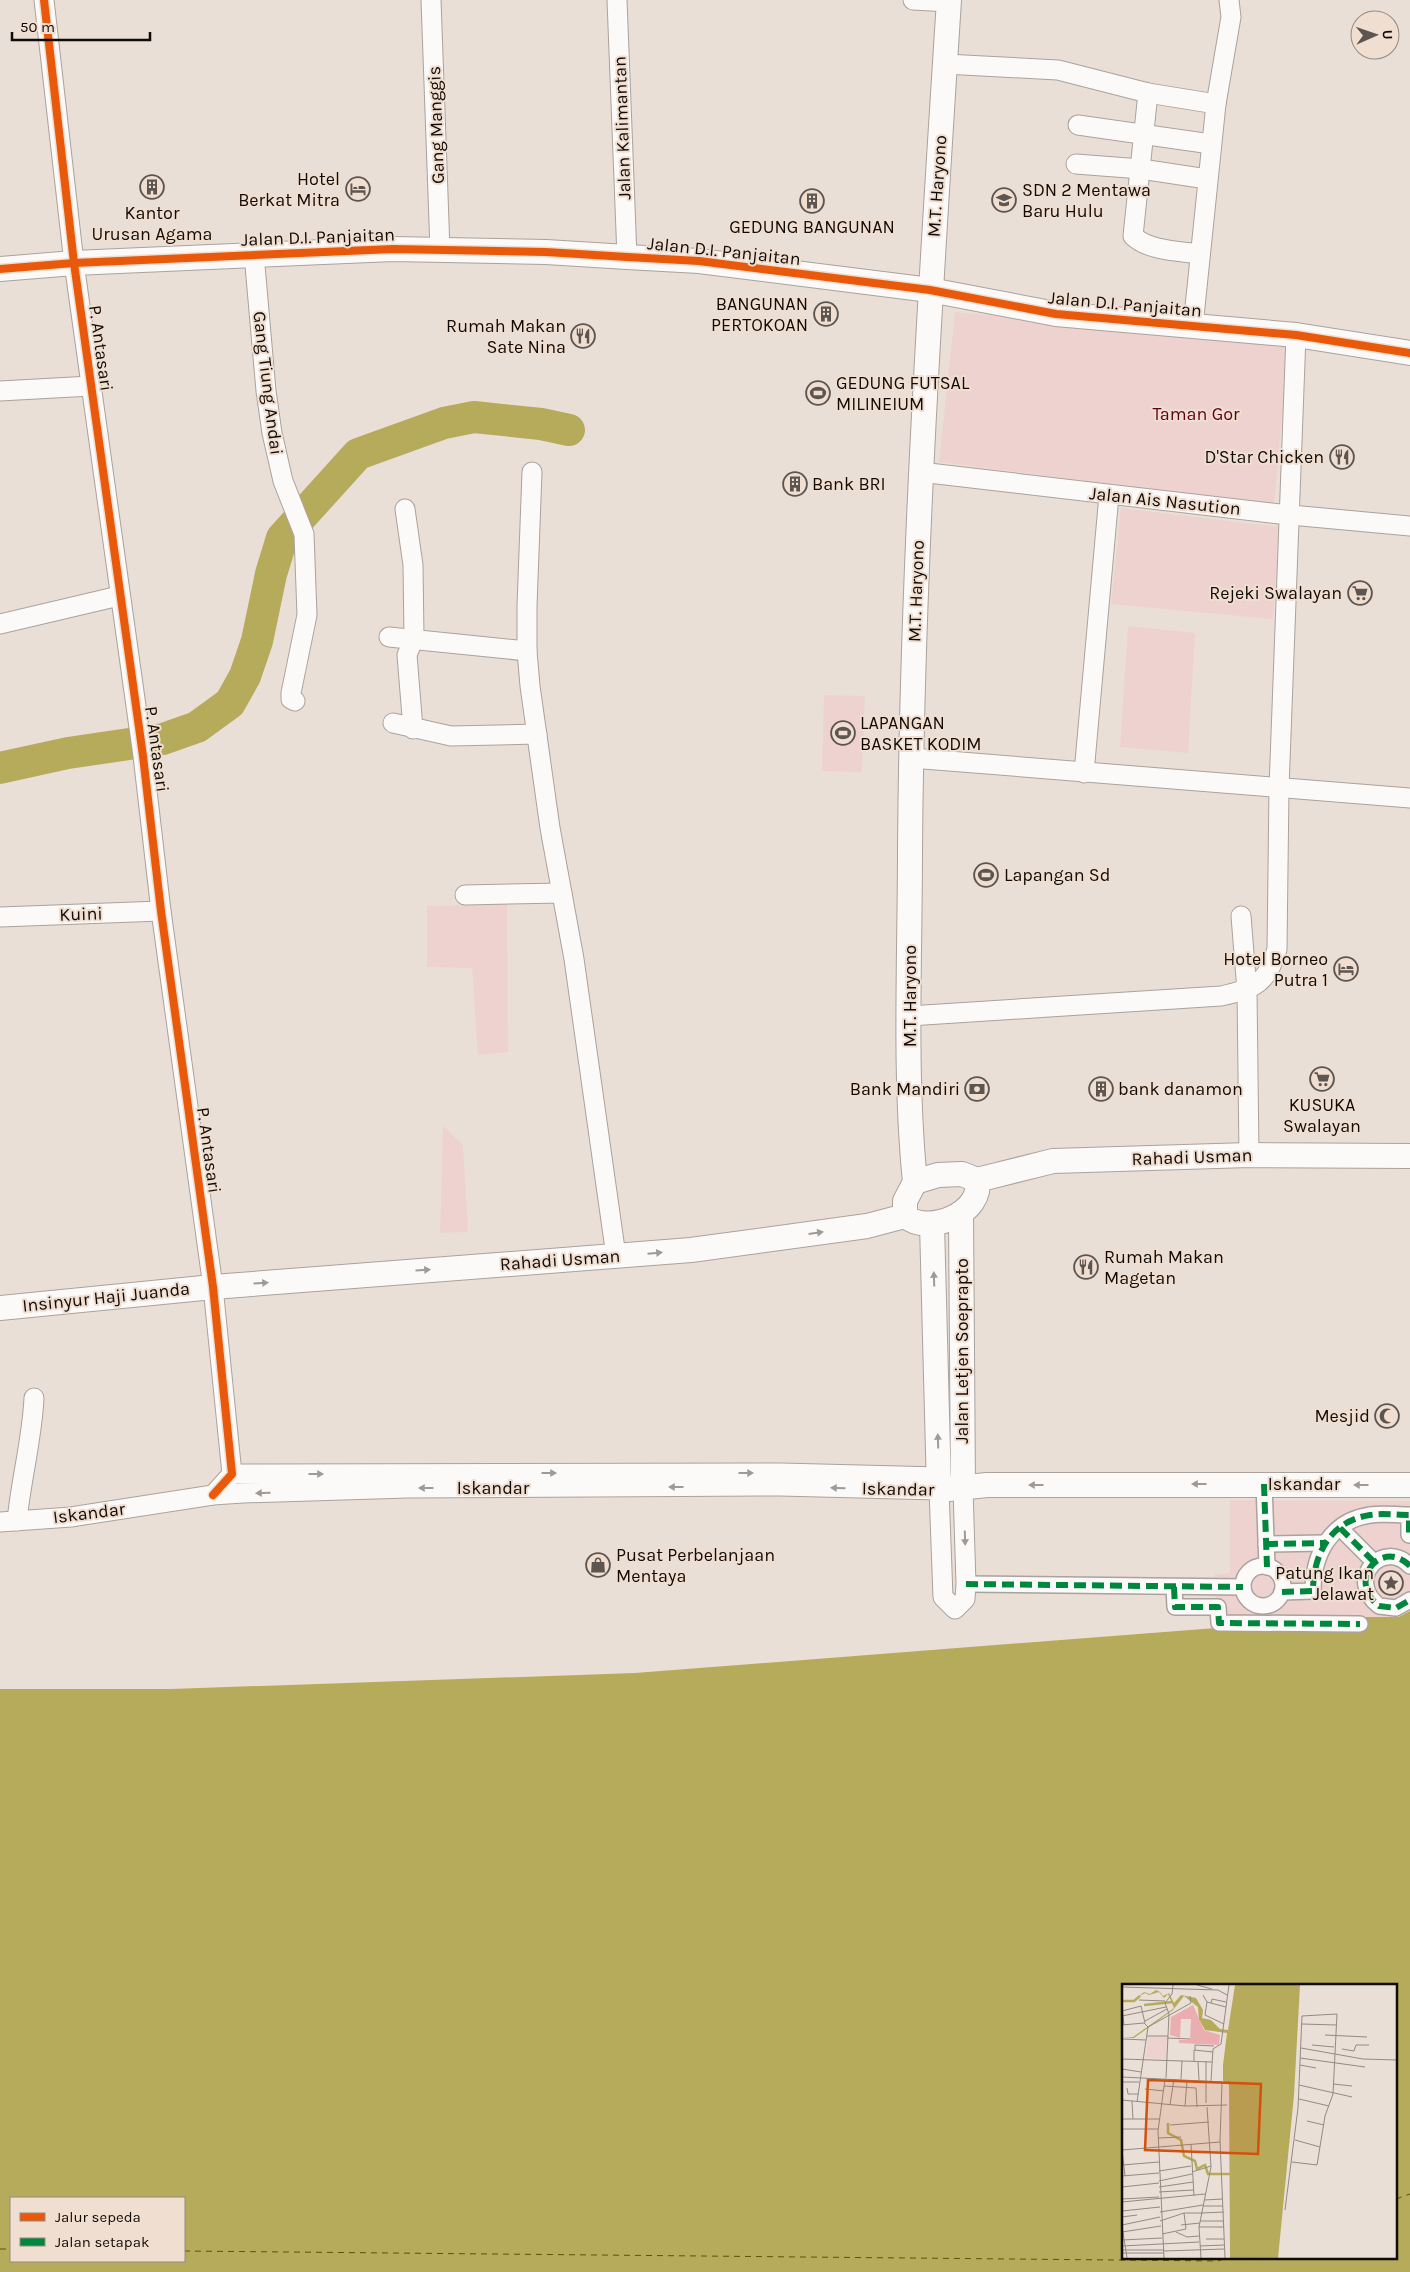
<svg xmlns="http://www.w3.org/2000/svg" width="1410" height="2272" font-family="Karla,sans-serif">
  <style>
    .green { fill: #eed2d0 }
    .water { fill: #b6aa5b; fill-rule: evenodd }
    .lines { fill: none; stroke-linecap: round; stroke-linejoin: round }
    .river { stroke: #b6aa5b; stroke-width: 32 }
    .ferry { stroke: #5c5400; stroke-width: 1; stroke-dasharray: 6 5; stroke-linecap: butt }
    .pedestrian-casing { stroke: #aaa29c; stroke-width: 18 }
    .minor-casing { stroke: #aaa29c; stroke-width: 21 }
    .tertiary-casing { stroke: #aaa29c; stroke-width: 26 }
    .pedestrian { stroke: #fcfaf9; stroke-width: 15 }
    .minor { stroke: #fcfaf9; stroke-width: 19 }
    .tertiary { stroke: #fcfaf9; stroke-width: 24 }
    .quiet { stroke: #00873e; stroke-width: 6; stroke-dasharray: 12 6; stroke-linecap: butt }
    .cycleway-casing { stroke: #f0ded0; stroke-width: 11 }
    .cycleway { stroke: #e8590c; stroke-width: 8 }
    .oneway { fill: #9e9a98 }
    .labels { text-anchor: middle; stroke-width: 4; stroke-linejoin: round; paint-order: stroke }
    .street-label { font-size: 18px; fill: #110b07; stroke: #f0ded0 }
    .poi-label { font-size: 18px; fill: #110b07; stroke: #f0ded0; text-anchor: end }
    .park-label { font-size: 18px; fill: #5d001a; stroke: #f0ded0 }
    .inset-river { fill: none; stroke: #b6aa5b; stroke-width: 2.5 }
    .inset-road { fill: none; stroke: #938a84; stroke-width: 1 }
    .view { fill: #d2510c; fill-opacity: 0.15; stroke: #d2510c; stroke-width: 2.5 }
    .inset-edge { fill: none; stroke: #110b07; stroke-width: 2.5 }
  </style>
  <rect width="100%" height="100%" fill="#e9dfd7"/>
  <g class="green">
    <polygon points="955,312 1289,341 1274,505 939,462"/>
    <polygon points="1121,508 1280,527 1273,619 1111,604"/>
    <polygon points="1128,626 1195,633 1188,753 1120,747"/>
    <polygon points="824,695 865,696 862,772 822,771"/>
    <polygon points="507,904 508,1052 478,1055 472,968 427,967 427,906"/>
    <polygon points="443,1126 463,1145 468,1232 440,1233"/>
    <polygon points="1230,1500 1410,1501 1410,1611 1399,1617 1366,1617 1365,1629 1216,1628 1215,1574 1230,1573"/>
  </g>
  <path class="water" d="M1410,1611V2272H0V1689H171L635,1673L1216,1628H1365L1366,1617H1399ZM1124,1986H1396V2258H1124ZM11,2198H184V2261H11Z"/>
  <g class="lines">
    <polyline class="river" points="0,768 68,753 163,739 197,727 230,703 245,676 257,641 271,574 282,538 358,454 444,423 474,417 541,424 569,430"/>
    <g class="ferry">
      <polyline points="1396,2199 1410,2194"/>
      <polyline points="0,2249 11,2249"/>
      <polyline points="184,2251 1218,2261 1227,2258"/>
    </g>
    <g class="pedestrian-casing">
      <g id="pedestrian">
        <polyline points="1264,1484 1267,1567"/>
        <polyline points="1340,1528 1374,1562"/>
        <polyline points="1266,1544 1324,1543"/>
        <path d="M1410,1566C1383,1538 1345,1579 1379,1606L1396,1608L1410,1600"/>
        <circle cx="1263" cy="1586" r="20"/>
        <polyline points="966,1584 1243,1587"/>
        <polyline points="1174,1587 1175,1607 1218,1607 1219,1623 1360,1624"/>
        <path d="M1282,1592L1313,1591C1313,1555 1330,1521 1370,1515C1382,1513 1396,1515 1409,1515V1535"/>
      </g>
    </g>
    <g class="minor-casing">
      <g id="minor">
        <polyline points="44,0 74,263 143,756 161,911 213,1287 232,1474 213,1495"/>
        <polyline points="431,0 440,250"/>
        <polyline points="617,0 627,257"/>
        <polyline points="913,0 949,2"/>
        <polyline points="945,64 1058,70 1148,93 1216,104"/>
        <path d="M1148,93L1133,236C1149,251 1179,251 1200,254"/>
        <polyline points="1078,125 1211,144"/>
        <polyline points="1076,164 1141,169 1207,179"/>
        <polyline points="254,254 266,391 272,433 283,481 304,534 307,615 291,693 291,699 295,701"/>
        <polyline points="1193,326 1216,104 1231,17 1229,0"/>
        <polyline points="0,391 91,386"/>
        <polyline points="532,472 527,606 527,651 530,686 550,828 574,959 616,1256"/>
        <polyline points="920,472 1280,514 1410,526"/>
        <polyline points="405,509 413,565 414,638 407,655 413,729"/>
        <polyline points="0,624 119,596"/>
        <polyline points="389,637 527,651"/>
        <polyline points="393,723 451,736 537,734"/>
        <polyline points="911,758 1410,798"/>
        <polyline points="1084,773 1109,495"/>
        <polyline points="465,895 562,893"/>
        <polyline points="1241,916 1247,991 1249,1155"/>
        <polyline points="0,917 161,911"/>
        <path d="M909,1016L1221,996C1254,989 1268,983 1277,949L1279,788L1296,335"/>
        <polyline points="232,1474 781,1473 939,1477"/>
        <path d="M17,1521C21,1479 32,1440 34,1398"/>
        <polyline points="0,1522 71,1517 213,1495 243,1493 408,1488 780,1486 939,1490 943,1597 955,1609 965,1599 966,1584 963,1489"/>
      </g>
    </g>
    <g class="tertiary-casing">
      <g id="tertiary">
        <polyline points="0,269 74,263 393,249 546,252 627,257 699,261 930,290 1056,314 1296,335 1410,353"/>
        <path d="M962,1174L977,1180C984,1213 928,1236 905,1216V1201L915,1182L938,1175Z"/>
        <polyline points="977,1180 1053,1161 1249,1155 1410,1156"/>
        <path d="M915,1182C904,1072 910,960 910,850C912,566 931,283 949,0"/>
        <polyline points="961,1213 963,1489"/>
        <polyline points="932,1224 939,1490 987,1485 1410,1485"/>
        <polyline points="0,1308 213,1287 691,1250 867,1226 905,1216"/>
      </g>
    </g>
    <use href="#pedestrian" class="pedestrian"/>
    <use href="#minor" class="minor"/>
    <use href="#tertiary" class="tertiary"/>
    <g class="quiet">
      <polyline points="1264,1484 1267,1567"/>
      <polyline points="1340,1528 1374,1562"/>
      <polyline points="1266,1544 1324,1543"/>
      <path d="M1410,1566C1383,1538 1345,1579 1379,1606L1396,1608L1410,1600"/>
      <polyline points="966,1584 1243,1587"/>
      <polyline points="1174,1587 1175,1607 1218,1607 1219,1623 1360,1624"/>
      <path d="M1282,1592L1313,1591C1313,1555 1330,1521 1370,1515C1382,1513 1396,1515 1409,1515V1535"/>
    </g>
    <g class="cycleway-casing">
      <g id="cycleway">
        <polyline points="44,0 74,263 143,756 161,911 213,1287 232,1474 213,1495"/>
        <polyline points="0,269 74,263 393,249 546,252 627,257 699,261 930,290 1056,314 1296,335 1410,353"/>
      </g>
    </g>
    <use href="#cycleway" class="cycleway"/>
  </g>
  <defs><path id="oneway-solid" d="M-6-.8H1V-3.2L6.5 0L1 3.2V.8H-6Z" transform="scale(1.25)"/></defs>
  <g class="oneway">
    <use href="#oneway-solid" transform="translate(816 1233) rotate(-8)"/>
    <use href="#oneway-solid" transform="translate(655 1253) rotate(-5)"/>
    <use href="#oneway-solid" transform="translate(423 1270) rotate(-4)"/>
    <use href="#oneway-solid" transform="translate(934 1279) rotate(-92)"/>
    <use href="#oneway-solid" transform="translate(261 1283) rotate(-4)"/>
    <use href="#oneway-solid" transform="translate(938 1441) rotate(-92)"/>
    <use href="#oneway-solid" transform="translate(549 1473)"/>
    <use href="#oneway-solid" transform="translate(746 1473)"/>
    <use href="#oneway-solid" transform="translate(316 1474)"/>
    <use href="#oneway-solid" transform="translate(1199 1484) rotate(180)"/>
    <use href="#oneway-solid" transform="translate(1036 1485) rotate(180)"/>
    <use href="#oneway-solid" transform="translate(1361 1485) rotate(-180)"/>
    <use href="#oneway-solid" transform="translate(676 1487) rotate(180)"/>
    <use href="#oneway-solid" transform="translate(426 1488) rotate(180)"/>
    <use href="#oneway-solid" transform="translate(838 1488) rotate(-179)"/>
    <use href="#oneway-solid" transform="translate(263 1493) rotate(178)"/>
    <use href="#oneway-solid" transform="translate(965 1538) rotate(88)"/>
  </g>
  <defs>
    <g id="building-ring" transform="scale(1.25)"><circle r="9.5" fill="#f0ded0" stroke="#5d5550" stroke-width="1.5"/><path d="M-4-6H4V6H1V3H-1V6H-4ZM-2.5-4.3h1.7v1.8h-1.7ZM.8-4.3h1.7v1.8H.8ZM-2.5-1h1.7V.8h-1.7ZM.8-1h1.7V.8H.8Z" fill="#5d5550"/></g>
    <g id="hotel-ring" transform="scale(1.25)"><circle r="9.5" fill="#f0ded0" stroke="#5d5550" stroke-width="1.5"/><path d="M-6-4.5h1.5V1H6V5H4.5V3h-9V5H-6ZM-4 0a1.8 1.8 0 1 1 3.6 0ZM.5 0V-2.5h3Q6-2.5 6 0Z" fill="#5d5550"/></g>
    <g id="school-ring" transform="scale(1.25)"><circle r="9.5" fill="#f0ded0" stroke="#5d5550" stroke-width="1.5"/><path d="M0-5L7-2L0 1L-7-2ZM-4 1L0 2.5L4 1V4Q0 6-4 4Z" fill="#5d5550"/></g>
    <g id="restaurant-ring" transform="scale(1.25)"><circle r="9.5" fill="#f0ded0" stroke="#5d5550" stroke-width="1.5"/><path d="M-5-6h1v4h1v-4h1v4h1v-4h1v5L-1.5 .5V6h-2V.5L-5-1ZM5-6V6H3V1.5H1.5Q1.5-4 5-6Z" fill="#5d5550"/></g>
    <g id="stadium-ring" transform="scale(1.25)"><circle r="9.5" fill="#f0ded0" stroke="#5d5550" stroke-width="1.5"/><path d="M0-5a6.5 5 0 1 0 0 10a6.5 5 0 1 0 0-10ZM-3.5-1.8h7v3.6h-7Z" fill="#5d5550"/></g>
    <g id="supermarket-ring" transform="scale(1.25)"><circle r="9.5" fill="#f0ded0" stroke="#5d5550" stroke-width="1.5"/><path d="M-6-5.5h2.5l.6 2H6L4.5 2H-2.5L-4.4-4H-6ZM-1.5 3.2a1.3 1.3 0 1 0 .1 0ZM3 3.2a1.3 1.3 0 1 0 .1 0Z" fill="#5d5550"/></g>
    <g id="bank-ring" transform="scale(1.25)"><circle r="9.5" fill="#f0ded0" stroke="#5d5550" stroke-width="1.5"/><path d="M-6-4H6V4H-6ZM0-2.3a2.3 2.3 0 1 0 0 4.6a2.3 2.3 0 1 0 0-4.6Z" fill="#5d5550"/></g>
    <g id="mosque-ring" transform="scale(1.25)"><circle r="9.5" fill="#f0ded0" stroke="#5d5550" stroke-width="1.5"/><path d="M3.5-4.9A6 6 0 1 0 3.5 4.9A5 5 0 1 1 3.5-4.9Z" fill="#5d5550"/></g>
    <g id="shop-ring" transform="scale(1.25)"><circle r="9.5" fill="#f0ded0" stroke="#5d5550" stroke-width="1.5"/><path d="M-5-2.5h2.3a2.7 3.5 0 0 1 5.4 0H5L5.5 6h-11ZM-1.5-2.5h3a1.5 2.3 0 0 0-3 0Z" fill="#5d5550"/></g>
    <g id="sight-ring" transform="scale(1.25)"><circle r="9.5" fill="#f0ded0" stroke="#5d5550" stroke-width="1.5"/><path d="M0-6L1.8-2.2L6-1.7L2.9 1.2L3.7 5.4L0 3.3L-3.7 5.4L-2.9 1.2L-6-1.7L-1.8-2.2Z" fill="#5d5550"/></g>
  </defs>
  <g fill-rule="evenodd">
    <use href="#building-ring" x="152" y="187"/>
    <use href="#hotel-ring" x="358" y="189"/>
    <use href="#school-ring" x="1004" y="200"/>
    <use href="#building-ring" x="812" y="201"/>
    <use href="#building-ring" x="826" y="314"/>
    <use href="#restaurant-ring" x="583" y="336"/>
    <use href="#stadium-ring" x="818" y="393"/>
    <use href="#restaurant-ring" x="1342" y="457"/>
    <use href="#building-ring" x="795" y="484"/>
    <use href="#supermarket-ring" x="1360" y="593"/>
    <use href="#stadium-ring" x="843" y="733"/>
    <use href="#stadium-ring" x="986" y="875"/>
    <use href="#hotel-ring" x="1346" y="969"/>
    <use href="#supermarket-ring" x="1322" y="1079"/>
    <use href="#bank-ring" x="977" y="1089"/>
    <use href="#building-ring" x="1101" y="1089"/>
    <use href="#restaurant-ring" x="1086" y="1267"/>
    <use href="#mosque-ring" x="1387" y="1416"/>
    <use href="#shop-ring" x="598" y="1565"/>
    <use href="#sight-ring" x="1391" y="1583"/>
  </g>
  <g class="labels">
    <g class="street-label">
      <text transform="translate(436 125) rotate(-92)" y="6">Gang Manggis</text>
      <text transform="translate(622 128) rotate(-92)" y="6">Jalan Kalimantan</text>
      <text transform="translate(937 186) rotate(-86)" y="6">M.T. Haryono</text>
      <text transform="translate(318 237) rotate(-2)" y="6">Jalan D.I. Panjaitan</text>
      <text transform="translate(724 251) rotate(6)" y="6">Jalan D.I. Panjaitan</text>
      <text transform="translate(1125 304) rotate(5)" y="6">Jalan D.I. Panjaitan</text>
      <text transform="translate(101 348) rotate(82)" y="6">P. Antasari</text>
      <text transform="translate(268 383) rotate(83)" y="6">Gang Tiung Andai</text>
      <text transform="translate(1165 501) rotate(6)" y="6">Jalan Ais Nasution</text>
      <text transform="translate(916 591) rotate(-88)" y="6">M.T. Haryono</text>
      <text transform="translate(157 749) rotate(82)" y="6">P. Antasari</text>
      <text transform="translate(81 914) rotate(-2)" y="6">Kuini</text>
      <text transform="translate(910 996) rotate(-90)" y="6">M.T. Haryono</text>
      <text transform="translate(209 1150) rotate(82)" y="6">P. Antasari</text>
      <text transform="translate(1192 1157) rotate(-2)" y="6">Rahadi Usman</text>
      <text transform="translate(560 1260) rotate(-4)" y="6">Rahadi Usman</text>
      <text transform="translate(106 1297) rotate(-6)" y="6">Insinyur Haji Juanda</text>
      <text transform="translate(962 1351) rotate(-90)" y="6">Jalan Letjen Soeprapto</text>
      <text x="1304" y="1490">Iskandar</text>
      <text x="493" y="1494">Iskandar</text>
      <text transform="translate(898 1489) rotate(1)" y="6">Iskandar</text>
      <text transform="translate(89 1513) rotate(-7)" y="6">Iskandar</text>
    </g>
    <g class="poi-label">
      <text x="340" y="185">Hotel<tspan x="340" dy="21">Berkat Mitra</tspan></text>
      <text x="1022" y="196" text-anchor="start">SDN 2 Mentawa<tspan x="1022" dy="21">Baru Hulu</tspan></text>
      <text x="152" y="219" text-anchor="middle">Kantor<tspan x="152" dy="21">Urusan Agama</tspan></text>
      <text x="812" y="233" text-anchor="middle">GEDUNG BANGUNAN</text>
      <text x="808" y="310">BANGUNAN<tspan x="808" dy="21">PERTOKOAN</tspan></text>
      <text x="566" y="332">Rumah Makan<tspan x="566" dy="21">Sate Nina</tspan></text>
      <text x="836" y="389" text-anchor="start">GEDUNG FUTSAL<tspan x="836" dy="21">MILINEIUM</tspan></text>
      <text x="1324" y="463">D'Star Chicken</text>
      <text x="812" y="490" text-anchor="start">Bank BRI</text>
      <text x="1342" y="599">Rejeki Swalayan</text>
      <text x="860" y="729" text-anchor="start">LAPANGAN<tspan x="860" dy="21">BASKET KODIM</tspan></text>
      <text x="1004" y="881" text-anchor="start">Lapangan Sd</text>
      <text x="1328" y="965">Hotel Borneo<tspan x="1328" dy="21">Putra 1</tspan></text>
      <text x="960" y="1095">Bank Mandiri</text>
      <text x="1118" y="1095" text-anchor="start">bank danamon</text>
      <text x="1322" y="1111" text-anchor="middle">KUSUKA<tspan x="1322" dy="21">Swalayan</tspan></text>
      <text x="1104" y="1263" text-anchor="start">Rumah Makan<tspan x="1104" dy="21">Magetan</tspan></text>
      <text x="1370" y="1422">Mesjid</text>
      <text x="616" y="1561" text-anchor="start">Pusat Perbelanjaan<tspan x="616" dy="21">Mentaya</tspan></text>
      <text x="1374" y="1579">Patung Ikan<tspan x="1374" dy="21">Jelawat</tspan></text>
    </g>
    <g class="park-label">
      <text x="1196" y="420">Taman Gor</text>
    </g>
  </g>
  <g transform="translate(1122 1984)">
    <rect width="275" height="275" fill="#e9dfd7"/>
    <path d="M26,53H45L44,75L24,74Z" fill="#eed2d0"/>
    <path d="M71,21L82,46L98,51L97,61L57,59V56H68L69,35H59L58,54L48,51L49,33Z" fill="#ebaeb0"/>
    <path d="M113,1H178L172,111L156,274H108L107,101L101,97V81L105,49L83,46L77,35L76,23L62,12L51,26L12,54H0L11,53L52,24L46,10L42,14L37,8L27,11L23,9L16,13L22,8L28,10L34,6L38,8L41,12L47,9L52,19L59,11L74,14L81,26L80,34L89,36L98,45L106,46Z" fill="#b6aa5b"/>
    <path class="inset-river" d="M0,17H12L18,12M22,21L51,18M104,95L135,99L138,109L131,274M46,139V149L59,156L62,172L73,177L75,185L83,181L86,190H109"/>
    <path class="inset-road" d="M75,1L90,5M0,3L96,6L105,11M81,11L85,18L83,31L102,40M17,16L43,17M85,18L104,23M89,19L90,15L104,18M19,22L23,39M0,23L2,41M0,27L19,22M0,32L44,23M23,37L45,25M180,40L214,41M0,41L22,39L26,43L15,118M26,43L69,19L68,12M203,51L245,53M25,52H46M45,54L68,55M0,55L24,56M190,61L212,63M179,64L241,75L275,76M220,65L232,67L234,61H247M73,66V61L92,62M178,74L243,83M0,75L90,78M72,77V66L91,68M76,78L77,96M178,81L194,84M0,85L19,88M0,93L100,98M44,94L47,30L43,19L50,10L51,1M59,95L60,77M89,97L91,65L99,60L107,1M0,98H17M100,99L98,157L103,274M211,100L230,102M177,101L230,113M42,102L74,104L75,123M5,104L6,110H16M23,105L42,107M177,115L207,122M0,116L63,122L105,121M10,117L11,135M84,119V77M48,121L52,95M63,122L65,97M0,135H37M24,135L25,119M185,137L202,141M48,141L87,138M0,145H36M36,154L59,153M173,156L198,163M69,160L72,212M0,166L98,158M0,166L3,192M0,181L37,178M37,187L69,182M70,188L89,182M0,192L37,189M37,197L70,190M0,203L37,199M37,203L71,198M37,208L71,206M0,215L37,213M82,216L101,215M0,218L83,210M81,222H101M163,226L176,124L180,32L215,30L211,110L203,132L195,181L170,178M0,227L38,223M38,228L81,221M80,229L102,228M0,233L15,231M38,237L62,229H80M78,237H102M0,241L38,233M59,241L78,239M0,242L5,274M77,243H102M0,248L39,242M54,248L65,253L77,252M40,250L64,245L62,229M84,255H102M0,256L40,254M0,262L77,258M78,262L102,261M0,266H42M42,267L102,265M0,269H42M42,274L36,147L43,95M79,274L77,243L89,183L85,123"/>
    <path class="view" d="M26,96L139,100L136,170L23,166Z"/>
    <rect width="275" height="275" class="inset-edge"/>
  </g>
  <rect x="10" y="2197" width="175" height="65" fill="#f0ded0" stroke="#978a80"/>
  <rect x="20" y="2213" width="25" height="8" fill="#e8590c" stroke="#978a80"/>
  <text x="55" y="2222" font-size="15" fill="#110b07">Jalur sepeda</text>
  <rect x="20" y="2238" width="25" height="8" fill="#00873e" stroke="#978a80"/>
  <text x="55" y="2247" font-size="15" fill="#110b07">Jalan setapak</text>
  <g transform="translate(1375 35) rotate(88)"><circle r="24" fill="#f0ded0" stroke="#978a80"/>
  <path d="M0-4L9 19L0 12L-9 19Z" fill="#5d5550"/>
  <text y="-8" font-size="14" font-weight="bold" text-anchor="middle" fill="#110b07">U</text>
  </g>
  <path d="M12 32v8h138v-8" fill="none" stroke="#110b07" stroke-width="2.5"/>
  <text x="20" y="32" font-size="15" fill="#110b07" stroke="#f0ded0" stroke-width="4" paint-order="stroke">50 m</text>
</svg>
